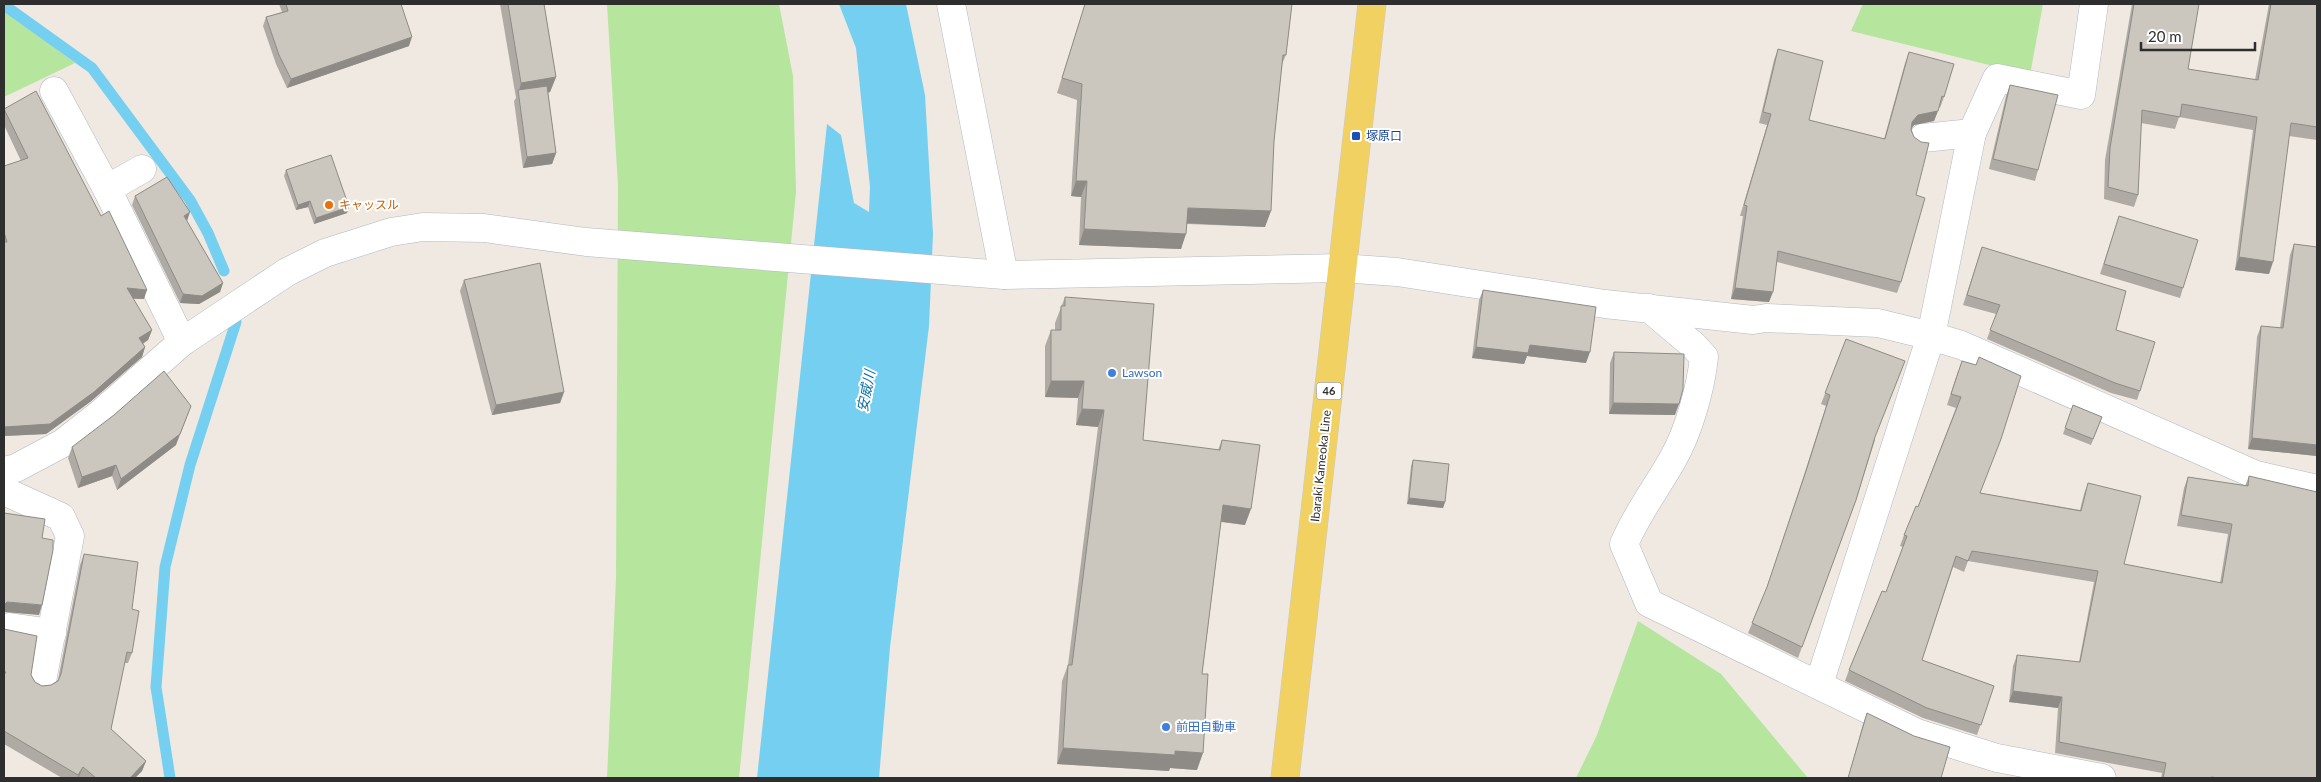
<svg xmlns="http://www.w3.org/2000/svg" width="2321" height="782" font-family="Lato,'Noto Sans JP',sans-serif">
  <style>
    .green { fill: #b6e59e }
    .water { fill: #75cff0 }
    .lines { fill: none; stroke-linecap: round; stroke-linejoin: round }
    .stream { stroke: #75cff0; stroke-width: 11 }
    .minor-casing { stroke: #b4b7c1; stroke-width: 29 }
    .major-casing { stroke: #c9c9c9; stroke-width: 29 }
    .minor { stroke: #fff; stroke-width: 28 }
    .major { stroke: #f2d163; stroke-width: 28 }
    .wall { fill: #afaba4 }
    .shaded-wall { fill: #8e8b86 }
    .building { fill: #cbc7bf; stroke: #8e8b86 }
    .transit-dot { fill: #1a4fb4; stroke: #fff; stroke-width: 2 }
    .food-dot { fill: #e8710a; stroke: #fff; stroke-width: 2 }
    .shop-dot { fill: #3f7fe0; stroke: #fff; stroke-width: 2 }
    .labels { text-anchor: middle; stroke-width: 4; stroke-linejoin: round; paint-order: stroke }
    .shield { fill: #fff; stroke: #6d6d6d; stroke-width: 1 }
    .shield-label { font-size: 11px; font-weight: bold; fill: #2e2e2e }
    .transit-label { font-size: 12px; fill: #164399; stroke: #fff; text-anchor: start }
    .food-label { font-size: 12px; fill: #c56008; stroke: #fff; text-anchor: start }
    .shop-label { font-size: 12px; fill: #366cbe; stroke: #fff; text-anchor: start }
    .street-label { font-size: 12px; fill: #2e2e2e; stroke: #fff }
    .water-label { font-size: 14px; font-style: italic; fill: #0d6fa3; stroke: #fff }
  </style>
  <rect width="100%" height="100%" fill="#efe9e1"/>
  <g class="green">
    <polygon points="607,4 779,4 793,76 796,192 739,778 607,778 616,579 618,186"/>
    <polygon points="1863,4 2043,4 2030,75 1851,31"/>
    <polygon points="4,10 75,63 4,97"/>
    <polygon points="1638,621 1721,674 1808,778 1576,778 1597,735"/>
  </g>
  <polygon class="water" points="839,4 906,4 925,95 933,234 929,326 890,647 879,778 757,778 827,124 841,135 854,203 869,212 870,187 856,48"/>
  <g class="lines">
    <g class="stream">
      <polyline points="4,5 92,68 190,200 208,233 224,271"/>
      <polyline points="170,778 156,687 165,567 190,465 236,322"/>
    </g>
    <g class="minor-casing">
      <g id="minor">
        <polyline points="951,4 1004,275"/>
        <polyline points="54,91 107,189 182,342"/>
        <polyline points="1923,138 1972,133"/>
        <polyline points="107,189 142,169"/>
        <path d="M1649,308L1693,345L1704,357C1701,387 1689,430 1674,457C1658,486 1637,513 1624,544L1649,603L1917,733L1997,758L2102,778"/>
        <polyline points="4,471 16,468 63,443 100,414 182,342 287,272 325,253 391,232 423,227 484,228 586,242 1004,275 1341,268 1397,272 1605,304 1753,320 1766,318 1878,323 1931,336 1961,345 2256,475 2317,489"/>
        <polyline points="4,491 61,517 70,536 42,681"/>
        <polyline points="9,627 52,633"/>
        <polyline points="1819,684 1931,336 1972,133 1997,78 2081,95 2094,4"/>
      </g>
    </g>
    <g class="major-casing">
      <polyline id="major" points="1285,778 1372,4"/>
    </g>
    <use href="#minor" class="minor"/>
    <use href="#major" class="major"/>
  </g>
  <g class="wall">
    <polygon points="279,4 401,4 409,46 287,88 276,64 263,26 266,17 282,12"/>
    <polygon points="500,4 544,4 556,77 550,92 548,93 556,153 552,164 523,168 514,101 516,98"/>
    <polygon points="1085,4 1292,4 1286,55 1282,64 1265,227 1187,224 1181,249 1079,245 1081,197 1071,196 1077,100 1057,93"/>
    <polygon points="2132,4 2199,4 2188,69 2255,80 2269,4 2317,4 2317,140 2289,136 2269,274 2235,270 2253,130 2179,117 2175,129 2141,123 2138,195 2134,207 2104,199 2105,160"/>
    <polygon points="1778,49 1809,120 1884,139 1905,63 1909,52 1944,97 1940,108 1939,107 1934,121 1914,125 1912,128 1916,195 1901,282 1897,293 1777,262 1769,302 1731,299 1743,216 1740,216 1767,125 1759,123 1774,60"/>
    <polygon points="2010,85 2038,170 2035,181 1989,169 2006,96"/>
    <polygon points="4,109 144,299 133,299 152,330 148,340 143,344 145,347 142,357 90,402 46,434 4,436 4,166 21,161 4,125"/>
    <polygon points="286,170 347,213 314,224 308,207 296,210 284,176"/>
    <polygon points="135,196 187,221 223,283 220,292 199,304 180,303 132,205"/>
    <polygon points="2119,216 2183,288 2180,298 2100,274"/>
    <polygon points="2294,244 2317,247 2317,456 2248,449 2257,337 2261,326 2280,328 2290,255"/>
    <polygon points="1982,247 2116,330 2140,391 2137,400 2111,393 1987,339 1996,314 1963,305"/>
    <polygon points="464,280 564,392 560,403 492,415 460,291"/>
    <polygon points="1483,290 1586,363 1527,356 1524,364 1472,358 1479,300"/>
    <polygon points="1065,297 1143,440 1218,450 1222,440 1245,525 1221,522 1202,674 1197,770 1170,768 1169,771 1057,764 1062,681 1068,665 1098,427 1076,425 1078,398 1045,397 1045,346 1051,330 1055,330 1055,323"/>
    <polygon points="1846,339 1875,440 1856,500 1798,658 1748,633 1766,590 1802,481 1826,406 1821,404"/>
    <polygon points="1614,352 1675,415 1609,414 1610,363"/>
    <polygon points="1958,371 1980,493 2080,510 2084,494 2088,483 2124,564 2220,583 2228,534 2177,526 2184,488 2188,477 2245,486 2249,476 2317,778 2161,778 2162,773 2055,753 2058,708 2009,702 2013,666 2017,655 2079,662 2094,582 1968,561 1964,572 1953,567 1922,660 1994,686 1977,735 1923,718 1845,681 1849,670 1886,592 1903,547 1900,546 1904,535 1918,507 1956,408 1947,405"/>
    <polygon points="2073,405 2102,417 2091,445 2063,434"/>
    <polygon points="176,445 117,490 112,476 78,488 68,458 72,447"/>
    <polygon points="1413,460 1445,502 1443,508 1407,504 1411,466"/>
    <polygon points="84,554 132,609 132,653 128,663 124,663 111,729 146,761 142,771 135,778 81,778 79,777 79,778 62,778 4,744 4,629 35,682 42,686 51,685 58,680 80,565"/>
    <polygon points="1867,713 1941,778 1848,778 1863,724"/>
  </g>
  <g class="shaded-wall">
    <polygon points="412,37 409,46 287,88 291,79"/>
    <polygon points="556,77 550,92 519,98 519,91 521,83"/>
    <polygon points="1938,111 1934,121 1914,125 1909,132 1912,122 1918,115"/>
    <polygon points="556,153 552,164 523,168 527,157"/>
    <polygon points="1076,181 1087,181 1081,197 1071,196"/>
    <polygon points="310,201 308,207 296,210 298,205"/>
    <polygon points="349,207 347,213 314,224 316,218"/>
    <polygon points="1188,208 1271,211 1265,227 1182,223"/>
    <polygon points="190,212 187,221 184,216"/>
    <polygon points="1084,229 1186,234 1181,249 1079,245"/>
    <polygon points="2239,257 2273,262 2269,274 2235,270"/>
    <polygon points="223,283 220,292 199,304 180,303 183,294"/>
    <polygon points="127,288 147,290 144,299 124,298"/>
    <polygon points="1735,288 1773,292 1769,302 1731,299"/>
    <polygon points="152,330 148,340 135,348 139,338"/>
    <polygon points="1530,345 1590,352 1586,363 1527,356 1524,364 1472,358 1476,347"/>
    <polygon points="145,347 142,357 90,402 46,434 4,436 4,427"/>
    <polygon points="1051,381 1084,381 1078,398 1045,397"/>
    <polygon points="564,392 560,403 492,415 496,405"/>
    <polygon points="1613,403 1679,404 1675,415 1609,414"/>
    <polygon points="191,406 176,445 117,490 121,479"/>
    <polygon points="1082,409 1104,410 1098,427 1076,425"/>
    <polygon points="2252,438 2317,445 2317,456 2248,449"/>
    <polygon points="116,465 112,476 78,488 82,477"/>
    <polygon points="1409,498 1445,502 1443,508 1407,504"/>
    <polygon points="1223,505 1251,509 1245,525 1217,521"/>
    <polygon points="7,602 42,605 39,615 4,612 4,605"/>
    <polygon points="2013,691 2062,697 2058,708 2009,702"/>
    <polygon points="1063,748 1175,751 1203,753 1197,770 1170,768 1169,771 1057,764"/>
    <polygon points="146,761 142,771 135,778 130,778"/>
    <polygon points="83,767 79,777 79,778 77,778"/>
  </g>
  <g class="building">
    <polygon points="286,4 401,4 412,37 291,79 279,55 266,17 288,11"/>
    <polygon points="508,4 544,4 556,77 521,83"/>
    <polygon points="1085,4 1292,4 1286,55 1283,55 1274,141 1271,211 1188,208 1186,234 1084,229 1087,181 1076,181 1082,84 1062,78"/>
    <polygon points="2134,4 2199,4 2188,69 2258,80 2271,4 2317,4 2317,127 2291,123 2273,262 2239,257 2257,117 2182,104 2180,117 2142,110 2138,195 2108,187 2110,148"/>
    <polygon points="1778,49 1823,61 1809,120 1885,139 1909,52 1954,64 1944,97 1942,96 1938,111 1918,115 1912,122 1911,130 1914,137 1921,142 1929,143 1916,195 1925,198 1901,282 1778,251 1773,292 1735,288 1747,206 1744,205 1771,114 1763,112"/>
    <polygon points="2010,85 2058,95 2038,170 1993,159"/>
    <polygon points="547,86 556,153 527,157 518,90"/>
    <polygon points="36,91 101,216 109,211 147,290 127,288 152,330 139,338 145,347 94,392 50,424 4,427 4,242 7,242 4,232 4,166 28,158 4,109"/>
    <polygon points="331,155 349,207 316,218 310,201 298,205 286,170"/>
    <polygon points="167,177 190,212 184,216 223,283 202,296 183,294 135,196"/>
    <polygon points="2119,216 2198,240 2183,288 2104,264"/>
    <polygon points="2294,244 2317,247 2317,445 2252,438 2261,326 2283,328"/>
    <polygon points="1982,247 2126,291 2116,330 2155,342 2140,391 2115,383 1990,330 2000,305 1967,295"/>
    <polygon points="540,263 564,392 496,405 464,280"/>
    <polygon points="1483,290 1596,307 1590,352 1530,345 1528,353 1476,347"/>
    <polygon points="1065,297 1154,304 1143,440 1220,450 1222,440 1260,445 1251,509 1223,505 1202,674 1208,674 1203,753 1175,751 1175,755 1063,748 1068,665 1072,665 1104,410 1082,409 1084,381 1051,381 1051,330 1061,330 1061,306 1065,306"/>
    <polygon points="1846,339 1905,361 1875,437 1856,500 1802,647 1752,623 1767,587 1806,471 1830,395 1825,393"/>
    <polygon points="1614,352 1684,354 1683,389 1679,404 1613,403"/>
    <polygon points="1979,357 2021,376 2001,439 1980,493 2081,511 2088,483 2141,496 2124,564 2222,583 2232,524 2181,515 2188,477 2248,486 2249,476 2317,492 2317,778 2219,778 2211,777 2211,778 2163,778 2166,763 2059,742 2062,697 2013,691 2017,655 2080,662 2098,571 1972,551 1968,561 1956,556 1922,660 1994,686 1981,725 1927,708 1849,670 1882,591 1886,592 1907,536 1904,535 1916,506 1918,507 1961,397 1951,394 1962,361 1976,365"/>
    <polygon points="164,371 191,406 180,434 121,479 116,465 82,477 72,447 114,415"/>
    <polygon points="2073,405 2102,417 2093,439 2065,428"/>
    <polygon points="1413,460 1449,464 1445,502 1409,498"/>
    <polygon points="4,513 45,519 42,538 53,540 53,550 42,605 7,602 4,605"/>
    <polygon points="84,554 138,562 132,609 139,611 132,653 127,652 111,729 146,761 130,778 96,778 83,767 78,775 4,731 4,675 6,672 4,672 4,629 37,636 31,675 35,682 42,686 51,685 58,681 61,674"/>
    <polygon points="1867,713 1914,736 1950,747 1941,778 1848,778"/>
  </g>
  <rect class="transit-dot" x="1351" y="131" width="10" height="10" rx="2.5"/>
  <circle class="food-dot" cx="329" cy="205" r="5"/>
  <g class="shop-dot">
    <circle cx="1112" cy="373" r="5"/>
    <circle cx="1166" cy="727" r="5"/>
  </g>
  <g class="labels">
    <rect class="shield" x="1316.5" y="382.5" width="25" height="17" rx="4"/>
    <g class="shield-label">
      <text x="1329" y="395">46</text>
    </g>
    <g class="transit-label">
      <text x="1366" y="140">塚原口</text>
    </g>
    <g class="food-label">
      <text x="339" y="209">キャッスル</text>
    </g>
    <g class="shop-label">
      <text x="1122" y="377">Lawson</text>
      <text x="1176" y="731">前田自動車</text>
    </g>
    <g class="street-label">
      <text transform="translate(1321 466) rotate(-84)" y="4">Ibaraki Kameoka Line</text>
    </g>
    <g class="water-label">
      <text transform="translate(866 391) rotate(-79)" y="5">安威川</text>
    </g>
  </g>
  <rect width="2321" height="782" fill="none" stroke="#2e2e2e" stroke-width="10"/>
  <path d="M2141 42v8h114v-8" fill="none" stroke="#2e2e2e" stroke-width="2.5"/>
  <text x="2148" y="42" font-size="15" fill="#2e2e2e" stroke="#ffffff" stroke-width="4" paint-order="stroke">20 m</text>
</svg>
